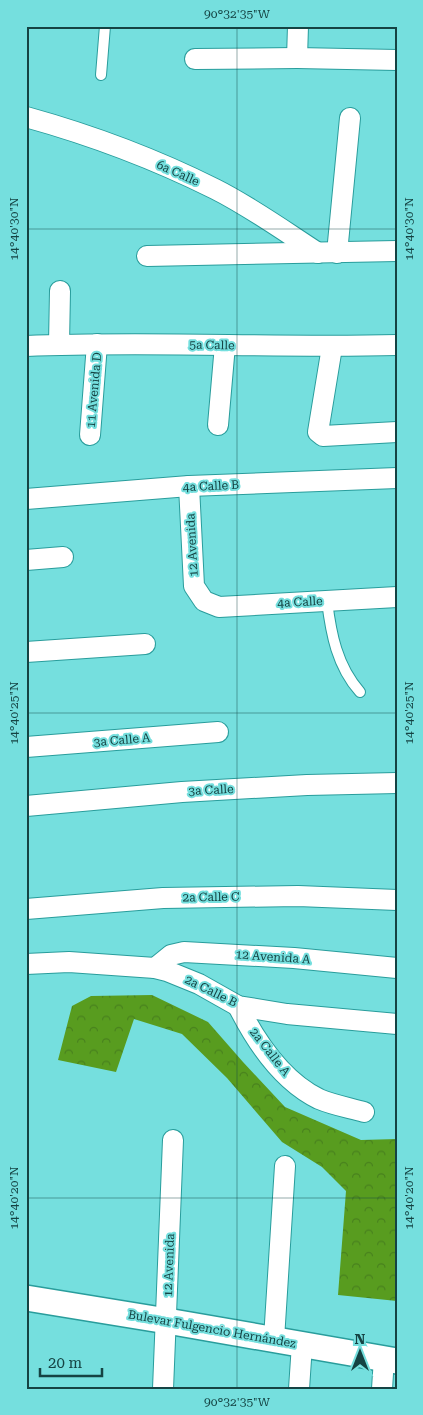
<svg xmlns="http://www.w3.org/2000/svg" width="423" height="1415" font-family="'Roboto Serif',serif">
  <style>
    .forest { fill: url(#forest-crowns) }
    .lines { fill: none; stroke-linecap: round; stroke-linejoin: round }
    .service-casing { stroke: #299d9c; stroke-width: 12 }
    .minor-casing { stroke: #299d9c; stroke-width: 22 }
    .tertiary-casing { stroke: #299d9c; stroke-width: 28 }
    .service { stroke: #fff; stroke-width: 10 }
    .minor { stroke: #fff; stroke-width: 20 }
    .tertiary { stroke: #fff; stroke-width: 25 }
    .ticks { fill: none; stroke: #154343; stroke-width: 1; stroke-opacity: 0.45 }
    .labels { text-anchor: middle; stroke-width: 4; stroke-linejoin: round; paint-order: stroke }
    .street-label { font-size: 12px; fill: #154343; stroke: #75dfde }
    .neatline { fill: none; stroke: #154343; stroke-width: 2 }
    .ticks-label { font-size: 12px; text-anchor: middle; fill: #154343 }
  </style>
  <defs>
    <pattern id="forest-crowns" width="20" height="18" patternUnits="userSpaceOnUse" patternTransform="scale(1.25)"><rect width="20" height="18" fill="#589c1f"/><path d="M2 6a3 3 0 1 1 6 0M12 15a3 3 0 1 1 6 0" fill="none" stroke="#48811d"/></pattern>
  </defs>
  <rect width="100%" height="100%" fill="#75dfde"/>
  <polygon class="forest" points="152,995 208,1022 243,1062 285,1107 361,1140 397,1139 397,1301 338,1295 346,1191 322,1167 282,1142 227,1078 182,1034 134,1019 116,1072 58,1060 72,1006 91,996"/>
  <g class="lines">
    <g class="service-casing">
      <g id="service">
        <polyline points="101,75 105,26"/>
        <path d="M327,601C331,634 337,666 360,692"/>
      </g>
    </g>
    <g class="minor-casing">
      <g id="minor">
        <polyline points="298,26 297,58 397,60"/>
        <polyline points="195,59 297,58"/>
        <path d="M26,117C91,135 155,159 215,189C251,207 284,231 318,253"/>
        <polyline points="337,253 350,118"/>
        <polyline points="147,256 397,251"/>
        <polyline points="59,344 60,291"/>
        <path d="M26,346C150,341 273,348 397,345"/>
        <polyline points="332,347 318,432 323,436 397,432"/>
        <polyline points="218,425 225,345"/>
        <polyline points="90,435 97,344"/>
        <polyline points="189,486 194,586 204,601 219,607 397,597"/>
        <polyline points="26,499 189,486 397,478"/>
        <polyline points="26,560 63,557"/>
        <polyline points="26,652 145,644"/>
        <polyline points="26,747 218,732"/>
        <polyline points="26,806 182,792 307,785 397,783"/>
        <polyline points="26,909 163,898 298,896 397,900"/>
        <polyline points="26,964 69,962 155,968 167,971 199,984 238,1006 287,1014 397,1024"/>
        <polyline points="155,968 171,955 184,952 294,958 397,968"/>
        <path d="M238,1006C256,1042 282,1081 319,1099C333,1105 350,1108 364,1112"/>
        <polyline points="274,1339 285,1166"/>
        <polyline points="163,1389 173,1140"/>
        <polyline points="299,1389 302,1344"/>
        <polyline points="382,1389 384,1358"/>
      </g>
    </g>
    <g class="tertiary-casing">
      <polyline id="tertiary" points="26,1298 167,1321 397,1361"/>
    </g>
    <use href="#service" class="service"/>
    <use href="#minor" class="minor"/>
    <use href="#tertiary" class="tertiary"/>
  </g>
  <path class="ticks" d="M237,26V1389M26,229H397M26,713H397M26,1198H397"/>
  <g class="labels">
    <g class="street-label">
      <text transform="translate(178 173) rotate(24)" y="4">6a Calle</text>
      <text transform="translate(212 345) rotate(1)" y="4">5a Calle</text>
      <text transform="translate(94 390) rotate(-85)" y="4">11 Avenida D</text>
      <text transform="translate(211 486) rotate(-3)" y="4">4a Calle B</text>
      <text transform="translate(192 545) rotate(-93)" y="4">12 Avenida</text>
      <text transform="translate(300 602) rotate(-3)" y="4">4a Calle</text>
      <text transform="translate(122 740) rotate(-5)" y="4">3a Calle A</text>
      <text transform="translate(211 790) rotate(-3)" y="4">3a Calle</text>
      <text transform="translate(211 897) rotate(-1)" y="4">2a Calle C</text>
      <text transform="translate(273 957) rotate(4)" y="4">12 Avenida A</text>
      <text transform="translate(211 991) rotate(26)" y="4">2a Calle B</text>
      <text transform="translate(270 1052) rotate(52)" y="4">2a Calle A</text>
      <text transform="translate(169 1265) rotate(-88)" y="4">12 Avenida</text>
      <text transform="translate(212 1329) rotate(10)" y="4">Bulevar Fulgencio Hernández</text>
    </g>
  </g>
  <rect width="423" height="1415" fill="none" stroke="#75dfde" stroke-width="55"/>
  <g transform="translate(360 1352)" stroke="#75dfde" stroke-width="4" paint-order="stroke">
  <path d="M0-4L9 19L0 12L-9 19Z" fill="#154343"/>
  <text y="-8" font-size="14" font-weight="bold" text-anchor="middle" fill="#154343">N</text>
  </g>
  <path d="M40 1368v8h62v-8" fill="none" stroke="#154343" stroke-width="2.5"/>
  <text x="48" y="1368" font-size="15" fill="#154343" stroke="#75dfde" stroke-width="4" paint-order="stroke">20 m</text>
  <rect x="28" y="28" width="368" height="1360" class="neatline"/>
  <g class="ticks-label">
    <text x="237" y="18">90°32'35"W</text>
    <text transform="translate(14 229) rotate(-90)" y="4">14°40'30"N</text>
    <text transform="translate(409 229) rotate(-90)" y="4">14°40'30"N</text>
    <text transform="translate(14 713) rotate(-90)" y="4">14°40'25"N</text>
    <text transform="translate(409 713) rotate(-90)" y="4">14°40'25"N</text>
    <text transform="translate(14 1198) rotate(-90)" y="4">14°40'20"N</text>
    <text transform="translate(409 1198) rotate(-90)" y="4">14°40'20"N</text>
    <text x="237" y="1406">90°32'35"W</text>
  </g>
</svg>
